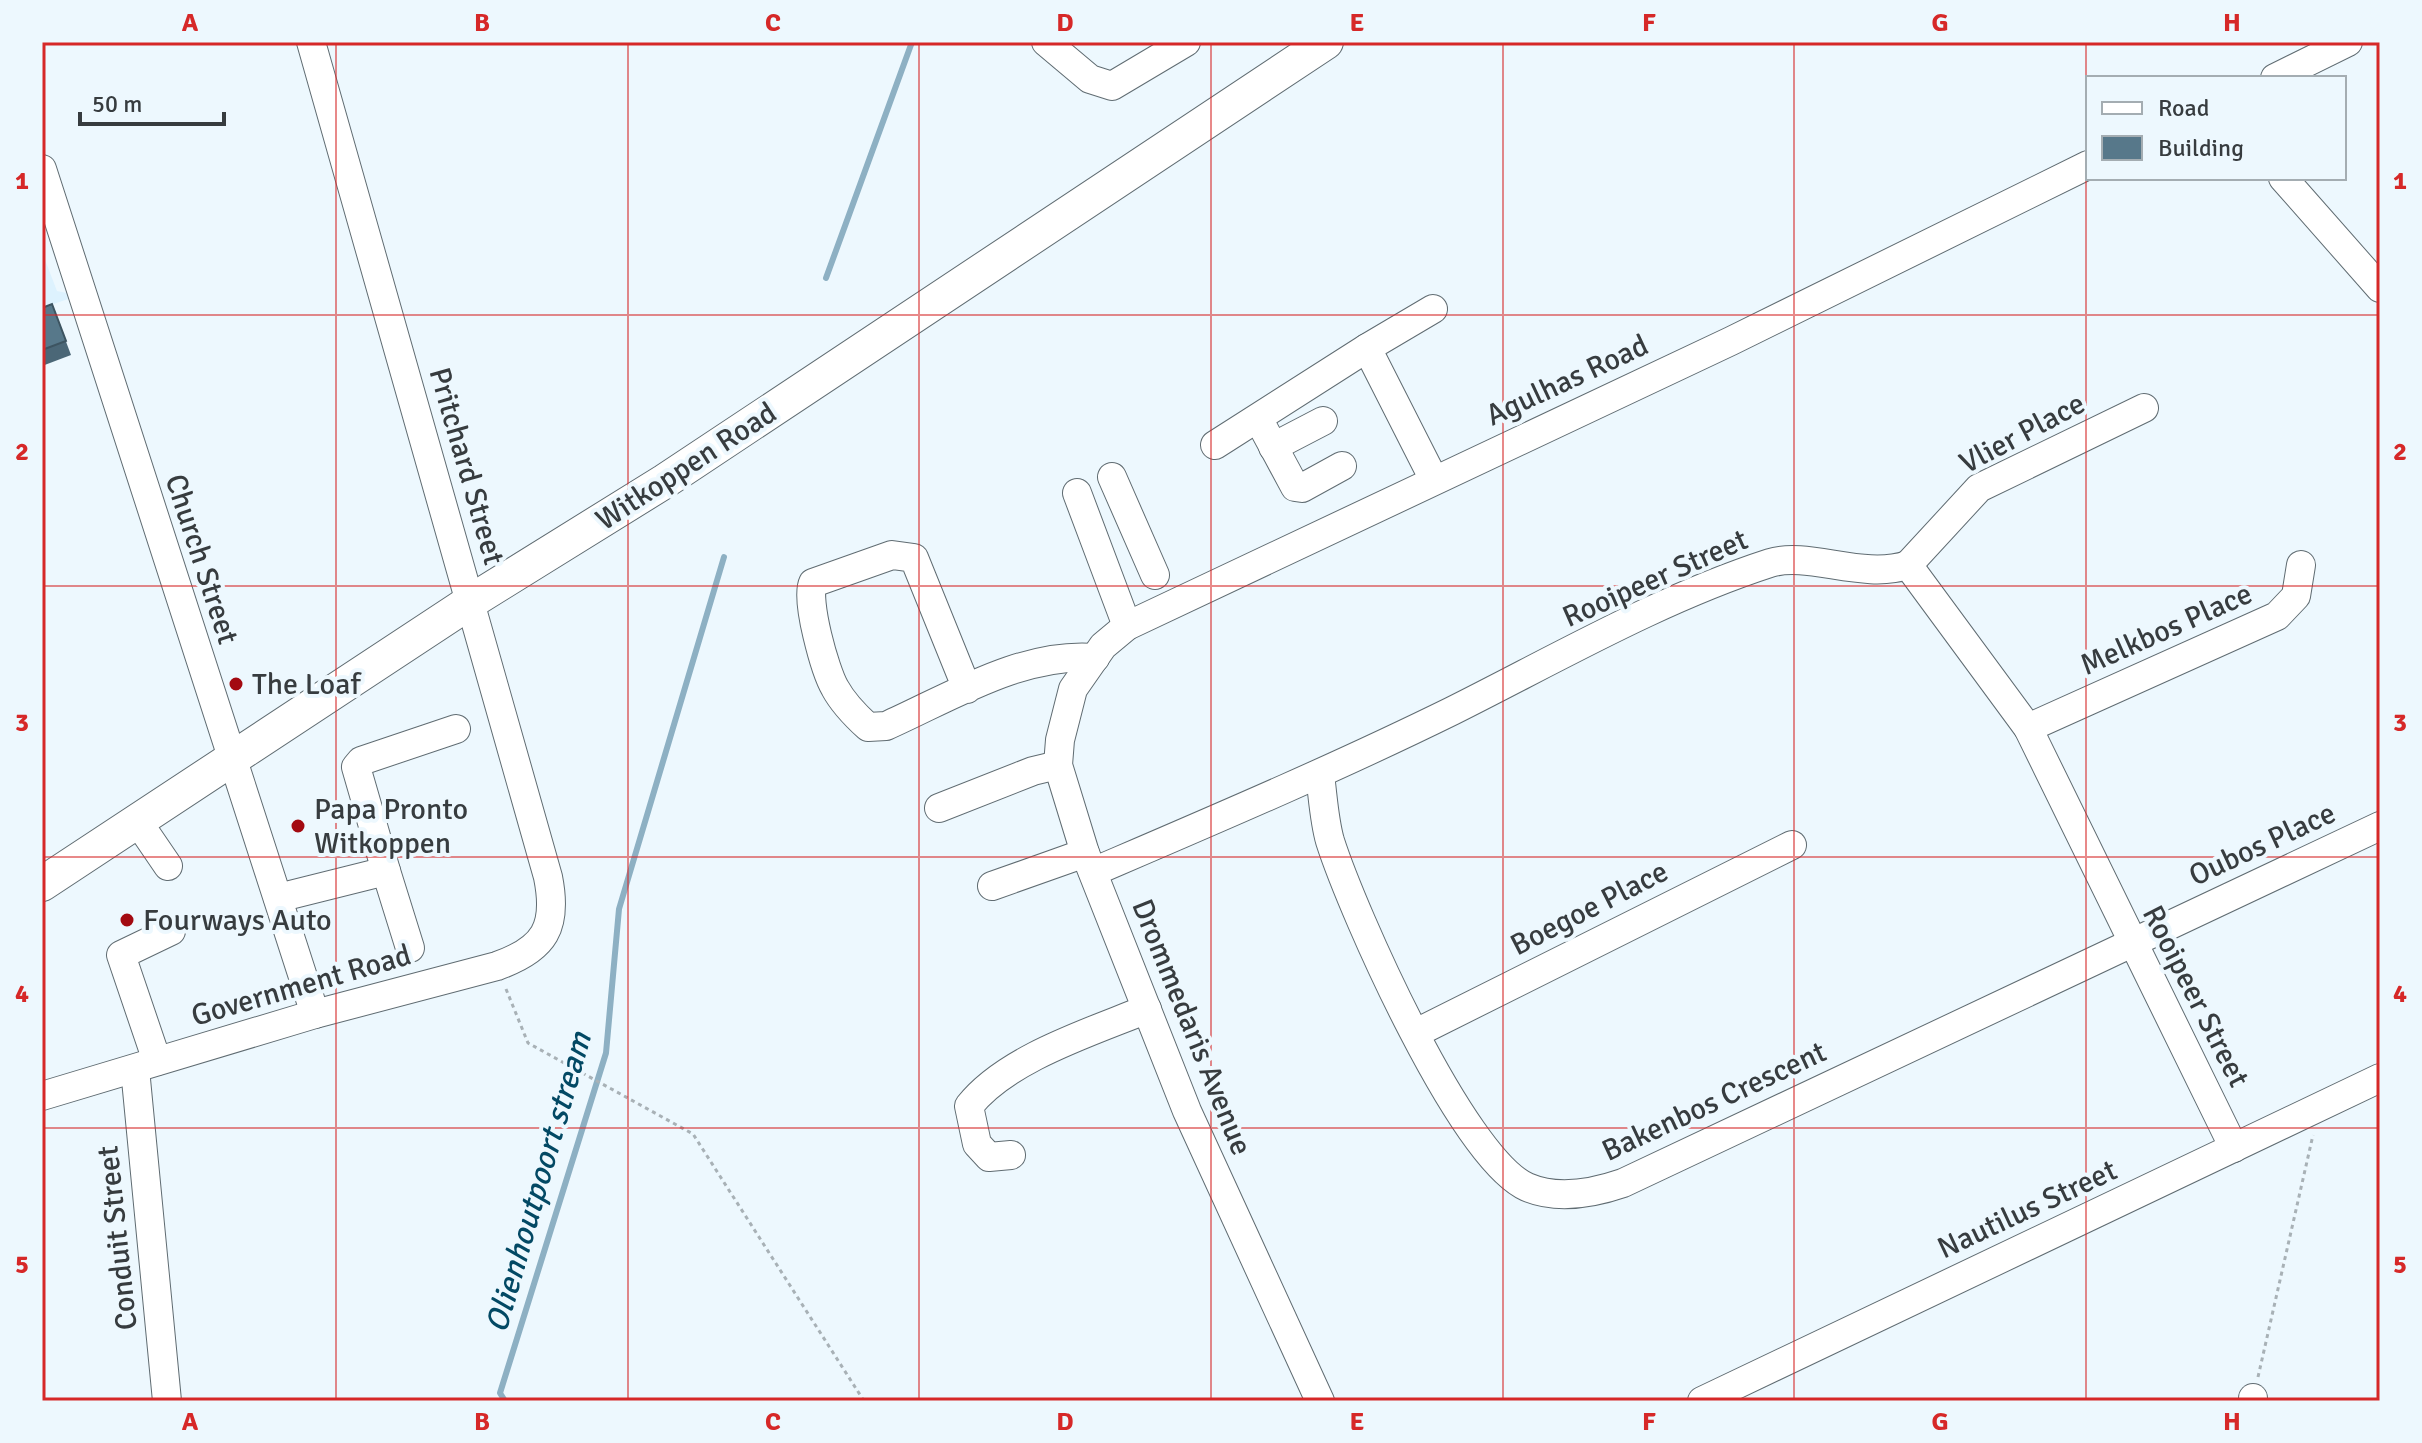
<svg xmlns="http://www.w3.org/2000/svg" width="2422" height="1443" font-family="Signika,sans-serif">
  <style>
    .built { fill: #ddf2fe }
    .lines { fill: none; stroke-linecap: round; stroke-linejoin: round }
    .stream { stroke: #8db0c3; stroke-width: 6 }
    .minor-casing { stroke: #606c72; stroke-width: 30 }
    .major-casing { stroke: #606c72; stroke-width: 36 }
    .path { stroke: #a8b1b6; stroke-width: 3; stroke-dasharray: 4 4; stroke-linecap: butt }
    .minor { stroke: #fff; stroke-width: 28 }
    .major { stroke: #fff; stroke-width: 34 }
    .wall { fill: #4b6777 }
    .building { fill: #57788a; stroke: #3d5461; stroke-width: 2 }
    .grid { fill: none; stroke: #d62828; stroke-width: 2; stroke-opacity: 0.55 }
    .poi-dot { fill: #a30a11; stroke: #edf8fe; stroke-width: 3 }
    .labels { text-anchor: middle; stroke-width: 8; stroke-linejoin: round; paint-order: stroke }
    .street-label { font-size: 30px; fill: #373c3f; stroke: #edf8fe }
    .poi-label { font-size: 30px; fill: #373c3f; stroke: #edf8fe; text-anchor: start }
    .water-label { font-size: 32px; font-style: italic; fill: #034964; stroke: #edf8fe }
    .neatline { fill: none; stroke: #d62828; stroke-width: 3 }
    .grid-label { font-size: 26px; text-anchor: middle; font-weight: bold; fill: #d62828 }
  </style>
  <rect width="100%" height="100%" fill="#edf8fe"/>
  <polygon class="built" points="42,252 57,291 67,293 68,299 42,308"/>
  <g class="lines">
    <g class="stream">
      <polyline points="826,278 912,42"/>
      <polyline points="505,1401 500,1393 606,1053 619,909 724,557"/>
    </g>
    <g class="minor-casing">
      <g id="minor">
        <polyline points="1046,42 1090,79 1112,86 1186,42"/>
        <polyline points="2275,78 2348,42"/>
        <polyline points="42,169 315,1014"/>
        <polyline points="2283,178 2380,288"/>
        <polyline points="1433,309 1367,348 1434,480"/>
        <polyline points="1259,420 1295,487 1302,488 1342,466"/>
        <polyline points="1215,445 1367,348"/>
        <polyline points="1273,447 1323,421"/>
        <polyline points="1112,477 1155,575"/>
        <polyline points="1077,493 1127,626"/>
        <polyline points="1908,565 1979,488 2144,408"/>
        <path d="M967,689L914,558L892,555L813,583C805,599 825,671 835,688C842,701 857,717 868,727L886,726C951,697 1022,652 1095,658"/>
        <polyline points="2028,728 2277,616 2296,596 2301,565"/>
        <path d="M1320,775C1323,797 1324,820 1330,841C1353,913 1462,1158 1527,1187C1557,1200 1594,1193 1623,1183L2380,826"/>
        <polyline points="939,808 1033,771 1058,765"/>
        <polyline points="138,822 168,866"/>
        <polyline points="386,871 356,767 361,761 456,729"/>
        <path d="M1093,872C1214,820 1334,769 1452,711C1556,659 1659,599 1770,563C1809,551 1862,580 1908,565L2028,728L2234,1148"/>
        <polyline points="992,886 1085,853"/>
        <polyline points="278,898 386,871 410,948"/>
        <polyline points="1416,1033 1792,845"/>
        <polyline points="157,1061 121,955 171,931"/>
        <polyline points="135,1069 167,1401"/>
        <path d="M42,1096L315,1014L497,966C545,949 558,927 548,877L311,42"/>
        <path d="M1011,1155L989,1157L977,1144L969,1106C1007,1058 1091,1032 1147,1009"/>
        <polyline points="2253,1398 2253,1401"/>
        <polyline points="1320,1401 1187,1111 1085,853 1058,765 1060,740 1073,689 1103,646 1127,626 1731,341 2088,165"/>
        <polyline points="1702,1401 2380,1078"/>
      </g>
    </g>
    <g class="major-casing">
      <polyline id="major" points="42,884 470,602 665,481 1326,42"/>
    </g>
    <g class="path">
      <polyline points="506,989 528,1043 693,1134 864,1401"/>
      <polyline points="2258,1377 2313,1135"/>
    </g>
    <use href="#minor" class="minor"/>
    <use href="#major" class="major"/>
  </g>
  <polygon class="wall" points="52,304 71,355 42,366 42,308"/>
  <polygon class="building" points="52,304 66,341 42,350 42,308"/>
  <path class="grid" d="M336,42V1401M628,42V1401M919,42V1401M1211,42V1401M1503,42V1401M1794,42V1401M2086,42V1401M42,315H2380M42,586H2380M42,857H2380M42,1128H2380"/>
  <g class="poi-dot">
    <circle cx="236" cy="684" r="8"/>
    <circle cx="298" cy="826" r="8"/>
    <circle cx="127" cy="920" r="8"/>
  </g>
  <g class="labels">
    <g class="street-label">
      <text transform="translate(1567 380) rotate(-25)" y="10">Agulhas Road</text>
      <text transform="translate(2022 433) rotate(-28)" y="10">Vlier Place</text>
      <text transform="translate(467 466) rotate(74)" y="10">Pritchard Street</text>
      <text transform="translate(686 466) rotate(-33)" y="10">Witkoppen Road</text>
      <text transform="translate(202 559) rotate(72)" y="10">Church Street</text>
      <text transform="translate(1655 578) rotate(-24)" y="10">Rooipeer Street</text>
      <text transform="translate(2166 629) rotate(-24)" y="10">Melkbos Place</text>
      <text transform="translate(2262 844) rotate(-25)" y="10">Oubos Place</text>
      <text transform="translate(1589 908) rotate(-27)" y="10">Boegoe Place</text>
      <text transform="translate(301 985) rotate(-16)" y="10">Government Road</text>
      <text transform="translate(2196 996) rotate(63)" y="10">Rooipeer Street</text>
      <text transform="translate(1192 1027) rotate(68)" y="10">Drommedaris Avenue</text>
      <text transform="translate(1714 1101) rotate(-25)" y="10">Bakenbos Crescent</text>
      <text transform="translate(2027 1209) rotate(-25)" y="10">Nautilus Street</text>
      <text transform="translate(117 1238) rotate(-96)" y="10">Conduit Street</text>
    </g>
    <g class="poi-label">
      <text x="252" y="694">The Loaf</text>
      <text x="314" y="819">Papa Pronto<tspan x="314" dy="34">Witkoppen</tspan></text>
      <text x="143" y="930">Fourways Auto</text>
    </g>
    <g class="water-label">
      <text transform="translate(538 1182) rotate(-74)" y="11">Olienhoutpoort stream</text>
    </g>
  </g>
  <rect width="2422" height="1443" fill="none" stroke="#edf8fe" stroke-width="88"/>
  <rect x="2086" y="76" width="260" height="104" fill="#edf8fe" stroke="#a4adb2" stroke-width="2"/>
  <rect x="2102" y="102" width="40" height="12" fill="#ffffff" stroke="#a4adb2" stroke-width="2"/>
  <text x="2158" y="116" font-size="24" fill="#373c3f">Road</text>
  <rect x="2102" y="136" width="40" height="24" fill="#57788a" stroke="#a4adb2" stroke-width="2"/>
  <text x="2158" y="156" font-size="24" fill="#373c3f">Building</text>
  <path d="M80 112v12h144v-12" fill="none" stroke="#373c3f" stroke-width="4"/>
  <text x="92" y="112" font-size="24" fill="#373c3f" stroke="#edf8fe" stroke-width="6" paint-order="stroke">50 m</text>
  <rect x="44" y="44" width="2334" height="1355" class="neatline"/>
  <g class="grid-label">
    <text x="190" y="31">A</text>
    <text x="482" y="31">B</text>
    <text x="773" y="31">C</text>
    <text x="1065" y="31">D</text>
    <text x="1357" y="31">E</text>
    <text x="1649" y="31">F</text>
    <text x="1940" y="31">G</text>
    <text x="2232" y="31">H</text>
    <text x="22" y="189">1</text>
    <text x="2400" y="189">1</text>
    <text x="22" y="460">2</text>
    <text x="2400" y="460">2</text>
    <text x="22" y="731">3</text>
    <text x="2400" y="731">3</text>
    <text x="22" y="1002">4</text>
    <text x="2400" y="1002">4</text>
    <text x="22" y="1273">5</text>
    <text x="2400" y="1273">5</text>
    <text x="190" y="1430">A</text>
    <text x="482" y="1430">B</text>
    <text x="773" y="1430">C</text>
    <text x="1065" y="1430">D</text>
    <text x="1357" y="1430">E</text>
    <text x="1649" y="1430">F</text>
    <text x="1940" y="1430">G</text>
    <text x="2232" y="1430">H</text>
  </g>
</svg>
